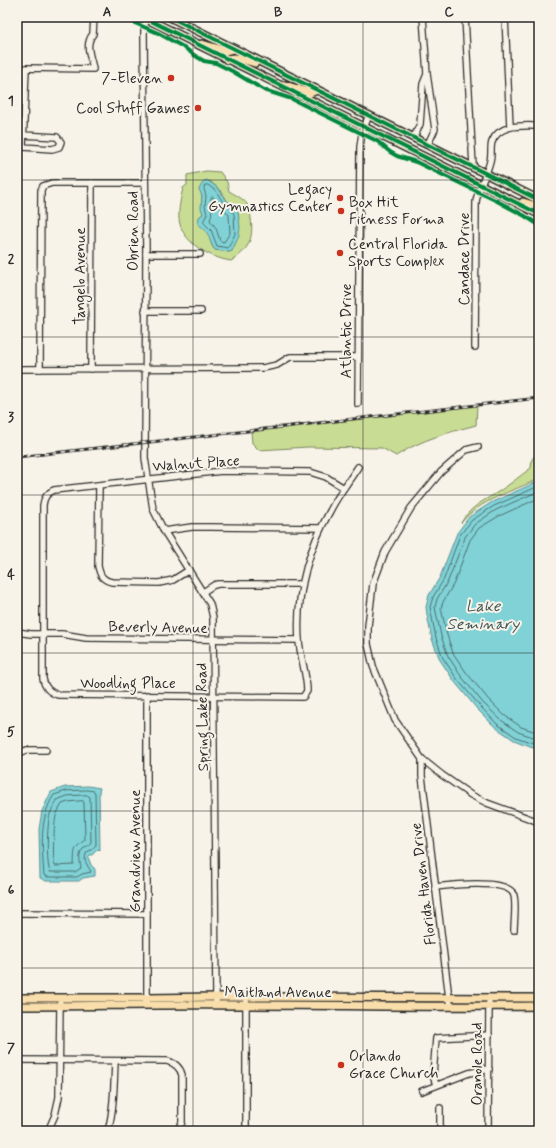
<svg xmlns="http://www.w3.org/2000/svg" width="556" height="1148" font-family="Mynerve,sans-serif">
  <style>
    .green { fill: #c8dd93; stroke: #7a845f; fill-rule: evenodd }
    .water { fill: #80d2d6; stroke: #5e8f92 }
    .lines { fill: none; stroke-linecap: round; stroke-linejoin: round }
    .shore { stroke: #4d6e6f; stroke-width: 1 }
    .minor-casing { stroke: #2b2b2b; stroke-width: 8 }
    .major-casing { stroke: #2b2b2b; stroke-width: 10 }
    .minor { stroke: #f7f3e8; stroke-width: 5.5 }
    .major { stroke: #f9deab; stroke-width: 7 }
    .rail-casing { stroke: #2b2b2b; stroke-width: 3 }
    .rail { stroke: #f7f3e8; stroke-width: 1.5; stroke-dasharray: 4.5; stroke-linecap: butt }
    .cycleway-casing { stroke: #f7f3e8; stroke-width: 6 }
    .cycleway { stroke: #00873e; stroke-width: 4 }
    .grid { fill: none; stroke: #2b2b2b; stroke-width: 1; stroke-opacity: 0.55 }
    .poi-dot { fill: #c8321e; stroke: #f7f3e8; stroke-width: 1.5 }
    .labels { text-anchor: middle; stroke-width: 4; stroke-linejoin: round; paint-order: stroke }
    .poi-label { font-size: 15px; fill: #2b2b2b; stroke: #f7f3e8; text-anchor: end }
    .street-label { font-size: 15px; fill: #2b2b2b; stroke: #f7f3e8 }
    .water-label { font-size: 16px; font-style: italic; fill: #405556; stroke: #f7f3e8 }
    .neatline { fill: none; stroke: #2b2b2b; stroke-width: 1.5 }
    .grid-label { font-size: 13px; text-anchor: middle; font-weight: bold; fill: #2b2b2b }
  </style>
  <rect width="100%" height="100%" fill="#f7f3e8"/>
  <filter id="ink" filterUnits="userSpaceOnUse"><feTurbulence type="fractalNoise" baseFrequency=".025" numOctaves="2"/><feDisplacementMap in="SourceGraphic" scale="8" xChannelSelector="R" yChannelSelector="G"/><feConvolveMatrix kernelMatrix="1 2 1 2 8 2 1 2 1" color-interpolation-filters="sRGB"/></filter>
  <g filter="url(#ink)">
    <g class="green">
      <path d="M206,171L220,172L227,182L229,191C234,194 244,199 247,204C249,208 251,215 251,219C254,239 248,251 231,261C210,258 181,242 179,219C178,209 181,198 183,188L187,185V175ZM210,181L222,192L227,201L233,247L232,251L229,252L215,250L212,246L208,232L199,217L203,214C202,205 203,197 200,189Z"/>
      <path d="M477,405L476,425C447,433 422,439 396,456L382,448L308,447L259,450L252,443L251,432Z"/>
      <path d="M539,451V479C513,491 479,500 461,523C472,504 485,501 501,490C512,483 521,475 531,468L532,459Z"/>
    </g>
    <g class="water">
      <path d="M207,180L218,188L227,201L232,204L238,212L240,227L239,236L232,251L229,252L215,250C207,239 212,234 198,224L199,217L203,214L201,208L202,196L199,189L204,181Z"/>
      <polygon points="539,481 539,748 529,746 514,740 495,727 477,709 454,681 440,660 432,639 427,615 426,607 429,595 440,577 457,533 469,517 492,502"/>
      <polygon points="88,786 100,788 99,792 100,851 98,849 92,855 90,855 88,857 91,865 95,869 95,876 83,878 79,881 46,881 40,878 39,829 42,811 51,792 65,787"/>
    </g>
    <g class="lines">
      <g class="shore">
        <polygon points="205,185 208,185 216,191 224,204 230,207 234,214 235,234 228,248 217,246 211,230 203,222 207,214 205,206 206,196 204,189"/>
        <path d="M213,197L220,207L226,211L229,215L230,233L224,242L220,241L216,228L210,220C213,213 211,206 211,198Z"/>
        <polyline points="539,486 494,506 472,520 460,535 444,579 433,597 430,607 436,638 443,658 457,679 480,706 497,724 516,737 530,742 539,744"/>
        <polyline points="539,491 496,510 475,524 465,537 448,581 437,599 435,607 441,636 448,656 461,676 483,703 501,720 518,732 539,739"/>
        <polyline points="539,498 499,516 479,528 470,540 454,583 443,602 441,608 447,635 453,653 466,672 488,699 504,715 521,727 539,733"/>
        <path d="M87,790L94,791L95,793L96,845L91,850L87,852C82,861 88,865 91,872L82,874L77,877H47L44,875C42,849 39,817 54,795L66,791Z"/>
        <path d="M87,795L90,797L91,842C89,846 86,846 83,849C78,855 80,862 81,868L75,872H50C46,862 47,825 50,814C52,809 55,804 57,800L67,796Z"/>
        <path d="M83,801L84,803L85,840C72,849 75,852 74,865L55,866C52,859 54,824 56,816C57,812 60,808 62,804L68,802Z"/>
      </g>
      <g class="minor-casing">
        <g id="minor">
          <polyline points="148,17 144,26 144,34 146,254 145,458 153,509 164,531 210,604 213,618 216,1001"/>
          <polyline points="423,17 427,74 435,129 428,144"/>
          <polyline points="465,17 473,166"/>
          <polyline points="505,17 510,127"/>
          <path d="M23,135L57,137L61,142L59,147L52,149L23,147L26,68L93,69C91,57 84,45 93,34L94,17"/>
          <polyline points="414,137 420,124 423,84 427,74"/>
          <polyline points="146,254 200,254"/>
          <polyline points="145,311 201,311"/>
          <path d="M475,347L476,202C478,187 487,175 490,161C492,155 490,148 492,142C499,123 523,126 539,126"/>
          <polyline points="17,369 263,368 277,365 290,357 358,357"/>
          <polyline points="40,369 41,190 43,186 52,183 145,183"/>
          <polyline points="91,369 92,183"/>
          <polyline points="358,404 360,147 362,133 369,115"/>
          <polyline points="478,447 466,450 441,472 411,508 385,552 373,584 368,626 368,644 373,666 395,720 422,759 442,775 471,795 487,803 539,822"/>
          <path d="M99,485L98,566C100,575 102,580 112,582L159,583L173,580L189,570"/>
          <path d="M344,488L326,477L310,472L222,471L54,490C47,493 44,497 43,505V679C45,688 49,692 58,695L303,697L307,691C307,674 300,657 299,640C296,595 308,550 330,511C338,495 349,481 358,467"/>
          <polyline points="164,531 192,527 210,527 321,528"/>
          <polyline points="203,592 214,585 218,584 302,584"/>
          <polyline points="17,632 31,634 62,634 86,638 299,640"/>
          <polyline points="17,754 27,750 46,750"/>
          <polyline points="422,759 422,776 450,1006"/>
          <path d="M435,887C451,885 504,879 513,893C517,900 514,921 514,930"/>
          <polyline points="17,913 147,914"/>
          <polyline points="246,997 246,1129"/>
          <polyline points="147,1002 147,695"/>
          <path d="M17,1060L167,1061C175,1063 180,1067 182,1075V1122L178,1131"/>
          <polyline points="436,1085 433,1075 436,1038 489,1035"/>
          <polyline points="422,1091 469,1073 489,1069"/>
          <polyline points="48,1131 55,1115 59,1097 60,1003"/>
          <path d="M108,1131C114,1108 114,1085 115,1061"/>
          <polyline points="440,1131 440,1108"/>
          <polyline points="488,1131 489,1003"/>
        </g>
      </g>
      <g class="major-casing">
        <g id="major">
          <polyline points="143,17 539,214"/>
          <polyline points="170,17 539,200"/>
          <polyline points="202,44 226,51 233,49"/>
          <path d="M227,60C235,55 246,61 255,63"/>
          <polyline points="285,85 310,93 317,90"/>
          <polyline points="523,202 539,207"/>
          <polyline points="17,998 147,998 216,997 539,998"/>
          <path d="M17,1006C93,1006 170,1004 246,1005C344,1005 441,1007 539,1006"/>
        </g>
      </g>
      <use href="#minor" class="minor"/>
      <use href="#major" class="major"/>
      <g class="rail-casing">
        <polyline id="rail" points="17,457 539,398"/>
      </g>
      <use href="#rail" class="rail"/>
      <g class="cycleway-casing">
        <g id="cycleway">
          <polyline points="126,17 137,24 158,33 185,48 194,55 204,61 216,63 232,71 264,90 292,99 318,112 377,141 390,152 397,156 416,162 497,201 525,216 539,225"/>
          <polyline points="143,17 539,214"/>
          <polyline points="170,17 539,200"/>
        </g>
      </g>
      <use href="#cycleway" class="cycleway"/>
    </g>
  </g>
  <path class="grid" d="M193,17V1131M363,17V1131M17,180H539M17,337H539M17,495H539M17,653H539M17,811H539M17,968H539"/>
  <g class="poi-dot">
    <circle cx="171" cy="78" r="4"/>
    <circle cx="198" cy="108" r="4"/>
    <circle cx="340" cy="198" r="4"/>
    <circle cx="341" cy="211" r="4"/>
    <circle cx="340" cy="253" r="4"/>
    <circle cx="341" cy="1065" r="4"/>
  </g>
  <g class="labels">
    <g class="poi-label">
      <text x="163" y="83">7-Eleven</text>
      <text x="190" y="113">Cool Stuff Games</text>
      <text x="332" y="194">Legacy<tspan x="332" dy="17">Gymnastics Center</tspan></text>
      <text x="349" y="207" text-anchor="start">Box Hit<tspan x="349" dy="17">Fitness Forma</tspan></text>
      <text x="348" y="249" text-anchor="start">Central Florida<tspan x="348" dy="17">Sports Complex</tspan></text>
      <text x="349" y="1061" text-anchor="start">Orlando<tspan x="349" dy="17">Grace Church</tspan></text>
    </g>
    <g class="street-label">
      <text transform="translate(133 231) rotate(-90)" y="5">Obrien Road</text>
      <text transform="translate(464 259) rotate(-90)" y="5">Candace Drive</text>
      <text transform="translate(80 276) rotate(-90)" y="5">Tangelo Avenue</text>
      <text transform="translate(346 331) rotate(-90)" y="5">Atlantic Drive</text>
      <text transform="translate(196 463) rotate(-4)" y="5">Walnut Place</text>
      <text transform="translate(158 627) rotate(1)" y="5">Beverly Avenue</text>
      <text x="128" y="688">Woodling Place</text>
      <text transform="translate(202 717) rotate(-91)" y="5">Spring Lake Road</text>
      <text transform="translate(135 851) rotate(-90)" y="5">Grandview Avenue</text>
      <text transform="translate(423 884) rotate(-97)" y="5">Florida Haven Drive</text>
      <text x="278" y="997">Maitland Avenue</text>
      <text transform="translate(477 1064) rotate(-90)" y="5">Oranole Road</text>
    </g>
    <g class="water-label">
      <text x="483" y="611">Lake<tspan x="483" dy="18">Seminary</tspan></text>
    </g>
  </g>
  <rect width="556" height="1148" fill="none" stroke="#f7f3e8" stroke-width="44"/>
  <rect x="22" y="22" width="512" height="1104" class="neatline"/>
  <g class="grid-label">
    <text x="107" y="16">A</text>
    <text x="278" y="16">B</text>
    <text x="449" y="16">C</text>
    <text x="11" y="105">1</text>
    <text x="11" y="263">2</text>
    <text x="11" y="421">3</text>
    <text x="11" y="579">4</text>
    <text x="11" y="736">5</text>
    <text x="11" y="894">6</text>
    <text x="11" y="1052">7</text>
  </g>
</svg>
